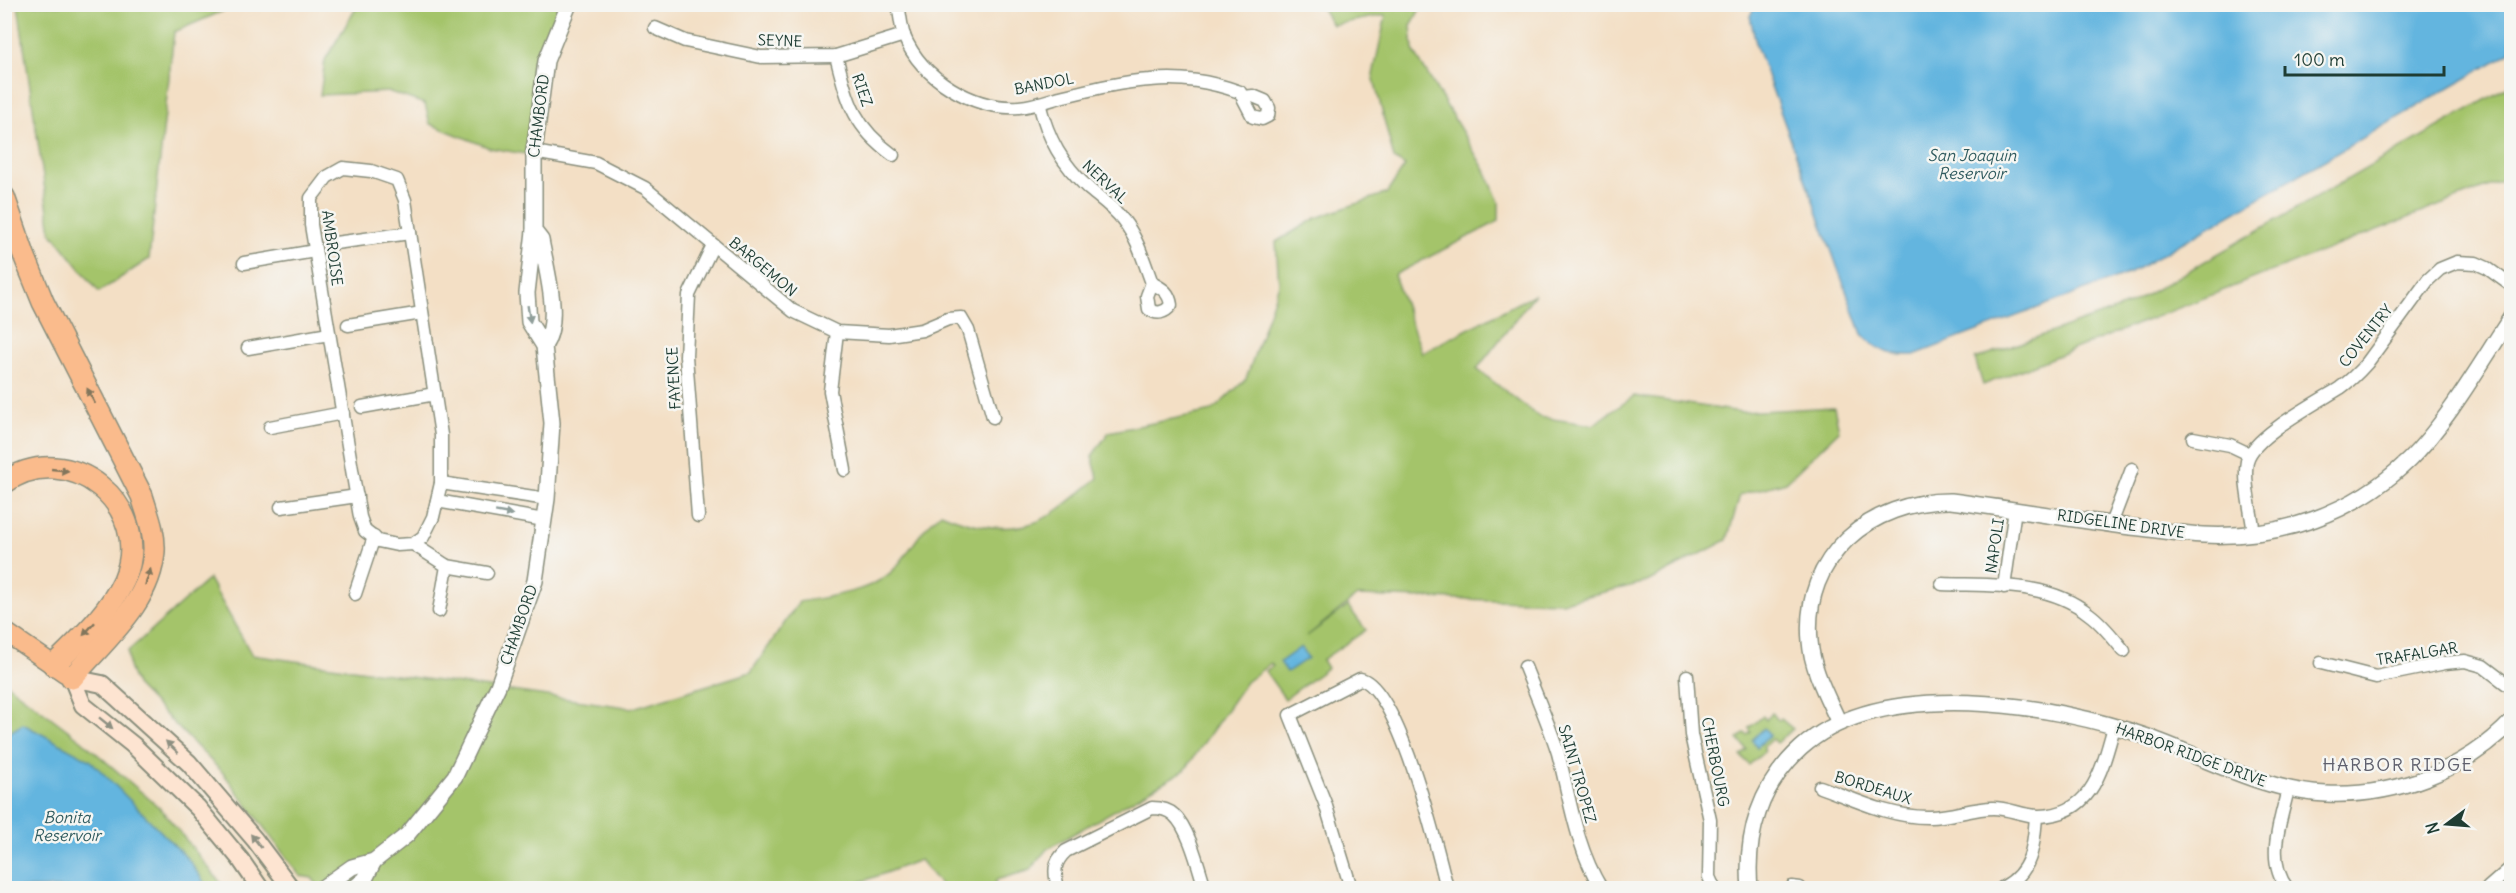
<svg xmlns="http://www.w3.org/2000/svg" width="2516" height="893" font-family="Delius,sans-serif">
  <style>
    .green { fill: #a4c46b; stroke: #628050; stroke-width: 1.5 }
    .water { fill: #64b5df; stroke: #42798a; stroke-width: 1.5 }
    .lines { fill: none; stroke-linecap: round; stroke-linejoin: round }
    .minor-casing { stroke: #898e7c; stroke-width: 15 }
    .tertiary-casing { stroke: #898e7c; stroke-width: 18 }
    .secondary-casing { stroke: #898e7c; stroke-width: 20 }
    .primary-casing { stroke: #898e7c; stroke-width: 21 }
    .motorway-casing { stroke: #898e7c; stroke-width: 24 }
    .minor { stroke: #fff; stroke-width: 12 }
    .tertiary { stroke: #fff; stroke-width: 15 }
    .secondary { stroke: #fde4d1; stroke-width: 16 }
    .primary { stroke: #fabb8c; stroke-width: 18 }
    .motorway { stroke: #fabb8c; stroke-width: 21 }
    .oneway { fill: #8f9e9a }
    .oneway2 { fill: #82765c }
    .oneway3 { fill: #8e9082 }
    .labels { text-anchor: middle; stroke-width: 5; stroke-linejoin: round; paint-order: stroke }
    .street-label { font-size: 15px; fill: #1f3d34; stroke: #f6f6f2 }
    .water-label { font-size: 16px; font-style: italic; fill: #305b5f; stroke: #f6f6f2 }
    .quarter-label { font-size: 18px; letter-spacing: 1.5px; fill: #5f606d; stroke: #f6f6f2 }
  </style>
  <rect width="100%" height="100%" fill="#f6f6f2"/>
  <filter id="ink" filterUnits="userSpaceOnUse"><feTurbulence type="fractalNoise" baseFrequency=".0167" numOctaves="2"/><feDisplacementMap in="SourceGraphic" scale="12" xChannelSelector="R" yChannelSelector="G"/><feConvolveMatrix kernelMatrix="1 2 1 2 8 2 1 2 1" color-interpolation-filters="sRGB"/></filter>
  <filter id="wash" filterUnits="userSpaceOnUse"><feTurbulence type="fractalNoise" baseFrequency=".008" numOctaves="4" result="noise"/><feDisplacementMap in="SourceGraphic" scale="24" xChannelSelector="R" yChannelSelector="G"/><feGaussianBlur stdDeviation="1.35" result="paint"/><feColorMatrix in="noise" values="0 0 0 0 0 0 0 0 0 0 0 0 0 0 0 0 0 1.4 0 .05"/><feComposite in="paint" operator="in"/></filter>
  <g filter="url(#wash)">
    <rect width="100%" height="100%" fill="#f3dfc5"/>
    <g class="green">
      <polygon points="18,5 237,5 174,32 149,259 99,292 51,232"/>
      <polygon points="358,5 562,5 545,47 525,154 490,148 430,124 425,104 390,92 320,95 325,60"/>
      <path d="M1329,5H1422L1411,26L1413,50L1485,170L1499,202V221L1394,275L1422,353L1535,294L1477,369L1539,417L1593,425L1634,396L1741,412L1834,407L1839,431L1786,482L1740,495L1727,540L1647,582L1562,602L1357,596L1307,636L1348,606L1366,630L1322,660L1327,668L1285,699L1265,671L1273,666L1271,663L1246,682L1185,770L1047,849L1030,870L996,880L995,888H943L920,860L845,888H320L312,878L300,876L224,774L136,685L129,667L128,651L209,579L252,655L633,708L751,672L799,602C830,596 876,592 897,566C914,546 920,530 941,513C969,525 1002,533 1033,523C1055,516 1080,492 1098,478L1092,456L1109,432L1212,411L1246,379L1279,284L1276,242L1316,218L1387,193L1405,166L1394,159L1373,75L1386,15L1332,25L1321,7Z"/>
      <polygon points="2511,85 2512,176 2509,178 1983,385 1975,359 2129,305"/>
      <polygon points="4,682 81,740 161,809 225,888 5,888"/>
      <polygon points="1772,713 1779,721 1781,719 1793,729 1776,743 1772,739 1764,746 1764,752 1749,765 1741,756 1747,750 1738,739 1745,733 1747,735 1751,732 1749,728 1763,716 1766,720"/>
    </g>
    <g class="water">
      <path d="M1756,4L2511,5V52L2130,273L1914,355C1891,356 1877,351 1862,334L1757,48L1750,16Z"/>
      <polygon points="1301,647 1308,658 1287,672 1280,662"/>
      <polygon points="23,724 90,760 188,859 208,888 5,888 5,735"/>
      <polygon points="1764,728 1770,735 1757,747 1752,740"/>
    </g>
  </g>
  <g filter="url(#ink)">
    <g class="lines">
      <g class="minor-casing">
        <g id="minor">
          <path d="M898,4C900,14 901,27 904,36C922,79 974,110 1019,107C1033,106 1047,101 1060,97C1089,90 1119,82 1150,80C1182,77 1209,81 1240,92L1253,117L1262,119L1268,116L1269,108L1265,101L1253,96L1244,97"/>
          <polyline points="655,28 685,41 761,57 836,56 904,35"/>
          <path d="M836,56C848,102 853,126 893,155"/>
          <path d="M1039,103C1048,139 1062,164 1089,189C1101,199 1114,208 1123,220C1138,239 1144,262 1152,283"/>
          <polyline points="534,152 596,163 645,188 793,311 837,332 889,335 922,330 948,319 961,318 968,330 993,417"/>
          <polygon points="343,168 371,171 397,180 405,200 441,435 441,483 433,517 423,537 413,544 397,545 378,541 365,531 360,517 311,225 311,198 327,177"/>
          <polyline points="335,243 410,233"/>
          <polyline points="244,263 315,251"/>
          <path d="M1152,283C1163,289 1169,292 1171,305C1165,313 1157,315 1149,309L1147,296Z"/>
          <polyline points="348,325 422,313"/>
          <polyline points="837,332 830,391 845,470"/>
          <polyline points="248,348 329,334"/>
          <polyline points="362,407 435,394"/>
          <polyline points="270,427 343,413"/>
          <polyline points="2193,438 2230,445 2249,454"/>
          <polyline points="441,483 547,499"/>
          <polyline points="437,501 544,520"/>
          <polyline points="281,507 357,496"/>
          <polyline points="698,516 686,356 689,295 713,245"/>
          <polyline points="2111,524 2132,469"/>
          <path d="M2254,534C2252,514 2243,481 2247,461C2253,436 2318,402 2340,388C2350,381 2359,372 2367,363L2428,280L2440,269L2457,262L2476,263L2487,268L2512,286"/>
          <polyline points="413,544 447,566 439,611"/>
          <polyline points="447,566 487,573"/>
          <path d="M1942,584C1992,586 2048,581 2089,614C2103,624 2113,638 2124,651"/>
          <polyline points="2004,587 2015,509"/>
          <polyline points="355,594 374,537"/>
          <polyline points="2321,663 2376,677 2445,663 2465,661 2483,666 2512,688"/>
          <path d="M1525,667C1536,695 1549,724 1558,753C1570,799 1576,847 1601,888"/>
          <polyline points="1687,676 1691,735 1710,820 1709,877 1714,888"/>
          <path d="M1820,787C1856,800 1892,818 1930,817C1952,817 1972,808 1993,808C2009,808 2023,816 2039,816C2093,815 2102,769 2114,727"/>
          <polyline points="1792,887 1800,888"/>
          <path d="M1058,888C1054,872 1053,863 1066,851L1152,808C1160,808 1168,809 1174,815C1189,828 1199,869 1205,888"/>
          <path d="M1351,888L1325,803L1290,715L1360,679C1398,685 1438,852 1447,888"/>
          <path d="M2002,888C2032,873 2034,846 2036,816"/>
          <path d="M2287,888C2265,859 2281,821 2288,789"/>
          <polyline points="2488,888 2512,867"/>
        </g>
      </g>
      <g class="tertiary-casing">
        <g id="tertiary">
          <path d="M534,231L541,240C546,269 562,321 544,346"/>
          <path d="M1839,723C1827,696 1812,670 1810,641C1802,556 1871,500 1951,501C2011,509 2071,519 2131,527C2154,529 2179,534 2203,535C2280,539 2353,514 2409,460C2447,423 2482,361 2512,316"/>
          <polyline points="322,888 352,867 374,861 407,835 455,776 498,686 535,581 547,499 552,423 544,346 529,322 527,293 534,231 534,152 546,61 569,4"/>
          <polyline points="354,888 365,879 374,861"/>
          <path d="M1750,888C1745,835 1760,785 1801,748C1882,675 2054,704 2148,737C2206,758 2264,791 2326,794C2394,797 2465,771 2512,721"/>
        </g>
      </g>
      <g class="secondary-casing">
        <g id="secondary">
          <polyline points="72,678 102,684 189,763 255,840 291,888"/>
          <polyline points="72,678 83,705 133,745 198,808 240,859 260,888"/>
        </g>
      </g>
      <g class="primary-casing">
        <polyline id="primary" points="4,631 65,673"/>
      </g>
      <g class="motorway-casing">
        <g id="motorway">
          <path d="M4,197L24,255L43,302L142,496C147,513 155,532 154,551C151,603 103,641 72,678"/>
          <path d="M4,483C69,436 156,507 124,580C109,613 79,640 54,665"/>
        </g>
      </g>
      <use href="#minor" class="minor"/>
      <use href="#tertiary" class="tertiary"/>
      <use href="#secondary" class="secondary"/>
      <use href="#primary" class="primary"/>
      <use href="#motorway" class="motorway"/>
    </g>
    <defs><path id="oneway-solid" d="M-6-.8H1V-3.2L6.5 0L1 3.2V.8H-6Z" transform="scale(1.5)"/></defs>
    <g class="oneway">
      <use href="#oneway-solid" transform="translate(529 314) rotate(81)"/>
      <use href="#oneway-solid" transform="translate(504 513) rotate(10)"/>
    </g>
    <g class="oneway2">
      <use href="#oneway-solid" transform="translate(91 396) rotate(-117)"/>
      <use href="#oneway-solid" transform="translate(60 470) rotate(6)"/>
      <use href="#oneway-solid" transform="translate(148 577) rotate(-72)"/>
      <use href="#oneway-solid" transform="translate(89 629) rotate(132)"/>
    </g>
    <g class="oneway3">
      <use href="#oneway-solid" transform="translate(106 723) rotate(39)"/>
      <use href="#oneway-solid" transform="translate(172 747) rotate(-137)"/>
      <use href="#oneway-solid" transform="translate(256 841) rotate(-128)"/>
    </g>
  </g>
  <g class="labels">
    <g class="street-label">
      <text transform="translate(780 41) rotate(2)" y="5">SEYNE</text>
      <text transform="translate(1044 84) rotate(-11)" y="5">BANDOL</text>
      <text transform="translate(862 90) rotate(71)" y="5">RIEZ</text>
      <text transform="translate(539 116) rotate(-83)" y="5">CHAMBORD</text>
      <text transform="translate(1105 182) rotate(43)" y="5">NERVAL</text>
      <text transform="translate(332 248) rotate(82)" y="5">AMBROISE</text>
      <text transform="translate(763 267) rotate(40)" y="5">BARGEMON</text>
      <text transform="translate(2366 336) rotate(-51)" y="5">COVENTRY</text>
      <text transform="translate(674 378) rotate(-93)" y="5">FAYENCE</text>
      <text transform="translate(2121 524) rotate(8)" y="5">RIDGELINE DRIVE</text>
      <text transform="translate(1995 546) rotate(-82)" y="5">NAPOLI</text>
      <text transform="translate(519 625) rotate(-71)" y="5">CHAMBORD</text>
      <text transform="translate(2417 654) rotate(-9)" y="5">TRAFALGAR</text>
      <text transform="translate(2191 755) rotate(20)" y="5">HARBOR RIDGE DRIVE</text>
      <text transform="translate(1715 762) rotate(79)" y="5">CHERBOURG</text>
      <text transform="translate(1577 774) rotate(74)" y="5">SAINT TROPEZ</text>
      <text transform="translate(1873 788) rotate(17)" y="5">BORDEAUX</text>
    </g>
    <g class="water-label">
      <text x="1972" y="161">San Joaquin<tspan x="1972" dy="18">Reservoir</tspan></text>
      <text x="67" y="823">Bonita<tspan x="67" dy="18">Reservoir</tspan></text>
    </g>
    <g class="quarter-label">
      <text x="2398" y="771">HARBOR RIDGE</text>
    </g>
  </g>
  <rect width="2516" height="893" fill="none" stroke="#f6f6f2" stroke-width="24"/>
  <g transform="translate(2447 824) rotate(254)" stroke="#f6f6f2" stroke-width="4.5" paint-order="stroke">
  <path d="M0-4.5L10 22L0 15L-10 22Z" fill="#1f3d34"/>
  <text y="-9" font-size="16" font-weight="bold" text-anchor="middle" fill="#1f3d34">N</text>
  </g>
  <path d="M2285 66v9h159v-9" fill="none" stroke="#1f3d34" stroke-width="3"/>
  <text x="2294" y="66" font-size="18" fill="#1f3d34" stroke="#f6f6f2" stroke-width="4.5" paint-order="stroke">100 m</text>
</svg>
